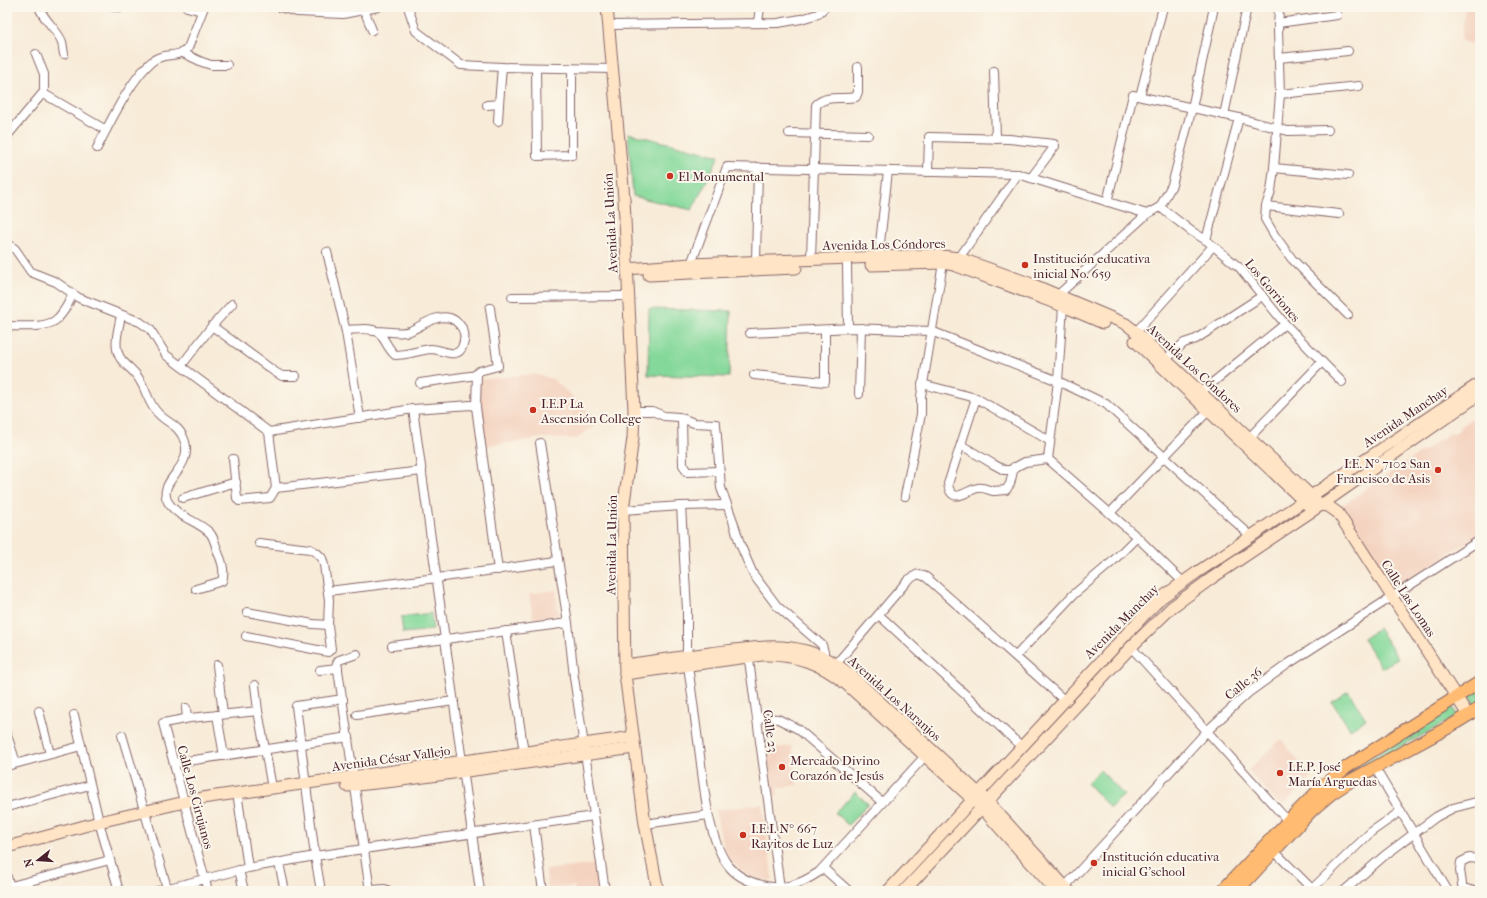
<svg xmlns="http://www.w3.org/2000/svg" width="1487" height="898" font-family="'IM FELL French Canon',serif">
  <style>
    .built { fill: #f4d3c0 }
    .grass { fill: url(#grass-tufts); stroke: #677c62 }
    .park { fill: #84d89a; stroke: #677c62 }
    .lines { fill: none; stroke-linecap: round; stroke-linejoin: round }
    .street-casing { stroke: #876668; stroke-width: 10 }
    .secondary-casing { stroke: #876668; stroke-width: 13 }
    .primary-casing { stroke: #876668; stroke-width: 14 }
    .street { stroke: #fff; stroke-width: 8 }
    .secondary { stroke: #ffe4c6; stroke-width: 11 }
    .primary { stroke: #ffbb71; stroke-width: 12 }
    .poi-dot { fill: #c8321e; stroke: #fbf7ec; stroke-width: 1.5 }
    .labels { text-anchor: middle; stroke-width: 4; stroke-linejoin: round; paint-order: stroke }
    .poi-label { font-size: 13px; fill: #4a1f2b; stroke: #fbf7ec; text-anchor: start }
    .street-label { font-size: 13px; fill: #4a1f2b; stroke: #fbf7ec }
  </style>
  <defs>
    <pattern id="grass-tufts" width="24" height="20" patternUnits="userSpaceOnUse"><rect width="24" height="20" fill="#84d89a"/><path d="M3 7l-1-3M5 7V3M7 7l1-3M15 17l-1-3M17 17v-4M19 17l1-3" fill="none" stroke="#74b985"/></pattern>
  </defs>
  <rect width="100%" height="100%" fill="#fbf7ec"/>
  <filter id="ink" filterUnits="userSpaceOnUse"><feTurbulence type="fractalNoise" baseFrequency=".025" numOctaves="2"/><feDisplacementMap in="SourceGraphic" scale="8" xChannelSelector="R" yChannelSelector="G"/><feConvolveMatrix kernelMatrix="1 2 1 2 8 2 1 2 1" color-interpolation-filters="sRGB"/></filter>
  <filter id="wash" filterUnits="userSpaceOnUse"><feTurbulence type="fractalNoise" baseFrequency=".012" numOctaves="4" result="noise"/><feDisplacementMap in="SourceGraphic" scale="16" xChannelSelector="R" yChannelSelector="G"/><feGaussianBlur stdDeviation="0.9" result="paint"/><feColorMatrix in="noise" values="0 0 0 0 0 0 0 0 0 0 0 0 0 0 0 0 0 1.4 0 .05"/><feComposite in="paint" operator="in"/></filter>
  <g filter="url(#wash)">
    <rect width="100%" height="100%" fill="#f8ebd8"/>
    <g class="built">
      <polygon points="1465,7 1480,7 1480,45 1461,41"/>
      <polygon points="535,374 553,379 600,422 576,439 543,438 486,446 476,380"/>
      <polygon points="1480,413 1480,534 1393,589 1342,510 1341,506 1450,433 1453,434 1460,429 1460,426"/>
      <polygon points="556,590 559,615 533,619 529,594"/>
      <polygon points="1281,739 1311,777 1284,804 1278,803 1248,770"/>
      <polygon points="772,742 773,748 792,746 797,785 777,788 778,795 773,795 766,743"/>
      <polygon points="762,804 773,881 763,880 749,876 736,866 728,858 723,845 715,810"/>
      <polygon points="597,864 600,891 575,891 574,886 548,889 546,870"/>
    </g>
    <g class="grass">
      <polygon points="1480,687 1480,702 1475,705 1469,694"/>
      <path d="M1450,707L1454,709L1457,716C1415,740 1372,761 1331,787L1329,784Z"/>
    </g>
    <g class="park">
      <polygon points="628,133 719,156 692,210 633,196"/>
      <polygon points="649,309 731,311 729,377 648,375"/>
      <polygon points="431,613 433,630 403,633 401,617"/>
      <polygon points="1378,628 1398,658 1382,668 1363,639"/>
      <polygon points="1348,691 1366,719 1350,729 1332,702"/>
      <polygon points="1100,770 1124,795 1110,808 1087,783"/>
      <polygon points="855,792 868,804 848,825 835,813"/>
    </g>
  </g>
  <g filter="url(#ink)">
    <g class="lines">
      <g class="street-casing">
        <g id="street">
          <path d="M39,7C44,21 57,29 62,42C63,45 63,50 64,54"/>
          <polyline points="115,7 130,7"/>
          <polyline points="187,7 202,11"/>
          <polyline points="279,7 297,12 343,14 378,7"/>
          <polyline points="363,7 372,30"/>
          <polyline points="408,7 416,31 461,65 502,67 613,69"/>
          <polyline points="1279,7 1278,30 1280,94 1274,168 1271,191 1266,206 1265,219 1275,236 1292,259 1348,315"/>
          <polyline points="758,22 760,7"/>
          <polyline points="1278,23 1337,15"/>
          <polyline points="609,25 778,23 801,19 818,14 825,7"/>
          <polyline points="183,53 202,62 211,65 227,65"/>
          <polyline points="36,54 44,74 44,94"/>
          <polyline points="1279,58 1348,51"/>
          <polyline points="536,68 537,156 572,155 572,69"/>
          <polyline points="994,71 996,139"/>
          <polyline points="1280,94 1359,86"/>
          <polyline points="1140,96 1163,7"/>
          <polyline points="487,105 499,104 502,67"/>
          <polyline points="1224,115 1247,7"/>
          <polyline points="498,121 499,104"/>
          <polyline points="789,133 868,135"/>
          <polyline points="7,136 42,94 44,94 106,130"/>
          <path d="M97,148C109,124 133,75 154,60C166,52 177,59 188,48L204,7"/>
          <polyline points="1274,168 1348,175"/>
          <polyline points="928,172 929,137 1009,139 1054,144 1055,146 1031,178"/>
          <polyline points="1107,202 1133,95 1239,118 1288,131 1328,130"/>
          <polyline points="1266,206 1339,214"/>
          <polyline points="1160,207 1191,231 1206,240 1240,268 1285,324 1342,382"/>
          <polyline points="1206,240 1239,118"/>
          <polyline points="7,243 15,249 31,272 56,282 79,298 140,322 150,329 166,355 269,432 413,409 471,405 476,407"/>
          <polyline points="327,252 346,332 360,418"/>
          <polyline points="959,258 1018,174"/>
          <path d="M811,259L816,105C827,94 842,100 856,97L858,92V67"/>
          <polyline points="878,261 888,171"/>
          <polyline points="756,262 758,167"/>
          <polyline points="691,264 727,167 1018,174 1147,214"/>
          <polyline points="847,265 848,328"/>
          <polyline points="1058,295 1147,214 1160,207 1172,185 1192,108 1214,7"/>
          <polyline points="512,297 628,296"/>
          <polyline points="490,308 498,366 479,371 477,373 476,407 498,570"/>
          <path d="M121,315C119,328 112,347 121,359C126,366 135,371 139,379C146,389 148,402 156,411C166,424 179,423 185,442C193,469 156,481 168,502C177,517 198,521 210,533C215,539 216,548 219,555C223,564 225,572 222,581L196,589"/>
          <path d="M7,326C21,326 48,329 58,318C65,311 69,302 73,294"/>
          <polyline points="212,326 275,372 282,376 296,376"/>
          <path d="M346,330C355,330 374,326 380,334C386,341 388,349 395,355C408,355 419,350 431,349C442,349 458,361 463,345C464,342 465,337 464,333C463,327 456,320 450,318C435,314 422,326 410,331C399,335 385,330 373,331"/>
          <polyline points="1136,332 1213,246"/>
          <polyline points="750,333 851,328 931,331 1058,381 1106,404 1251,536"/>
          <polyline points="1166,359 1184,343 1196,339 1262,296"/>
          <polyline points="181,366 212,326 232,304"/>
          <polyline points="754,375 825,382 825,330"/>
          <polyline points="420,383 477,375"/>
          <polyline points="922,384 976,398 1050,441"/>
          <polyline points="1201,392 1285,324"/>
          <polyline points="859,394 861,328"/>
          <path d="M976,398L948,484C952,507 968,489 978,488C983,487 988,490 993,491C997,491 1002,490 1006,490L1010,484L1014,467"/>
          <polyline points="413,409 480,891"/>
          <polyline points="634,411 652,411 664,416 679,417 694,423 716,424 721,488 733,521 740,544 753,574 777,606 822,645 824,652 824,657"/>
          <polyline points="682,419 683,465 687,472 719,471"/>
          <polyline points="1249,438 1322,362"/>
          <polyline points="540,443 568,623 574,677 605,891"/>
          <polyline points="961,445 993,464 1004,470 1010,470 1025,462 1048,459 1137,537 1183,582"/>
          <polyline points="233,459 237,498 239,501 270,498 276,488 269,432"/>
          <polyline points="1048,459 1058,381 1063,306"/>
          <polyline points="276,488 422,471"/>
          <polyline points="905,496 921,414 921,396 943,263"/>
          <polyline points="183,498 236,482"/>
          <polyline points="681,506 687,610 687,656"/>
          <polyline points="623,510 681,506 727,505"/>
          <polyline points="1110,513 1212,407"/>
          <polyline points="328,591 437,578 557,561"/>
          <polyline points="247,612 313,624 328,625 329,600 324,565 322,558 317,553 310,549 259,543"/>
          <polyline points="879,615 1021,746"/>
          <polyline points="506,631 524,753"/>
          <polyline points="246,636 328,652 331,649 328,625"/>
          <polyline points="392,646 568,623"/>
          <polyline points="1131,647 1288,821"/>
          <polyline points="748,653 780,888"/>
          <polyline points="357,654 339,660 337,663 370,891"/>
          <polyline points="1016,656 1073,595 1112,562 1137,537"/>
          <polyline points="836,664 908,580 918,574 926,577 1064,700"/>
          <polyline points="217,665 223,714"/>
          <path d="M688,665C692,696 696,726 700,756C704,787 708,837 727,864C735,875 749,882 762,885C783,891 801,884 819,872L925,756"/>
          <polyline points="320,670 338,668"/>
          <polyline points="255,685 258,711 272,788"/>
          <polyline points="186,708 187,718"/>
          <polyline points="39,711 50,754"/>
          <polyline points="74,715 99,822 119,891"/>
          <polyline points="217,715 224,756"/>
          <polyline points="357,715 454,701"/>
          <polyline points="757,717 778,719 798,729 882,802"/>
          <polyline points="7,735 16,763"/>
          <polyline points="122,735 168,891"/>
          <polyline points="174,763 349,737"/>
          <polyline points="7,766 81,746"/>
          <polyline points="1375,768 1448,891"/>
          <polyline points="238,799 248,868"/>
          <polyline points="7,807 90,785"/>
          <polyline points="645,824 708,815"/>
          <polyline points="534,825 543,891"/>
          <polyline points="1274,851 1312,889 1371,832 1401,811"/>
          <polyline points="279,863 285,891"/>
          <polyline points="823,868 849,891"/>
          <polyline points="239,870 244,891"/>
          <polyline points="7,877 11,890"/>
          <polyline points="7,887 110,860"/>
          <polyline points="1062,890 1207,731 1248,693 1288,664 1480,540"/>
          <polyline points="157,891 248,868 315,856 594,816"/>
          <polyline points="208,891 163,723 190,718 258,711"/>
          <polyline points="321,891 315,856 296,706 343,699"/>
          <polyline points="363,891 384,889 389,891"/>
          <polyline points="1344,891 1384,856 1436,817 1453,808 1480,801"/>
          <polyline points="1461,891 1467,889 1474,891"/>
          <polyline points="1463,891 1460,870 1461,862 1469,858 1480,859"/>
        </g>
      </g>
      <g class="secondary-casing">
        <g id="secondary">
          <polyline points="607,7 624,198 634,411 633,438 623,510 625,674 645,824 658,891"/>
          <polyline points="871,265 943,263 954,265 1063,306 1103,323"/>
          <polyline points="627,269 691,264 933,255 959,258 1029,283 1126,324 1136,332 1321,505 1328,506 1338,513 1468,715"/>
          <polyline points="649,275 796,268"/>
          <polyline points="1135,341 1313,510"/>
          <path d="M625,665C653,661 682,657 710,653C766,646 805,637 852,676L987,801L1069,891"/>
          <path d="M625,674L762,655C795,654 821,663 846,684L981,807L1056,891"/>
          <polyline points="347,786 395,781 634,748"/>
          <polyline points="7,847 99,822 202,798 633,737"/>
          <polyline points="888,891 1145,614 1161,598 1196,573 1480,383"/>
          <polyline points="904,891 1131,647 1172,607 1212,578 1321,505 1480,394"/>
        </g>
      </g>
      <g class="primary-casing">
        <g id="primary">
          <polyline points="1222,891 1288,821 1325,784 1347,767 1480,682"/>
          <polyline points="1237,891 1312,810 1332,793 1352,780 1449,727 1480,708"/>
        </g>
      </g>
      <use href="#street" class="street"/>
      <use href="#secondary" class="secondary"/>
      <use href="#primary" class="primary"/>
    </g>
  </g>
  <g class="poi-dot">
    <circle cx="670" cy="176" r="4"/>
    <circle cx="1025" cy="265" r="4"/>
    <circle cx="533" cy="410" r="4"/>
    <circle cx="1438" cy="470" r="4"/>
    <circle cx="782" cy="767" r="4"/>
    <circle cx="1280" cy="773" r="4"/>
    <circle cx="743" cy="835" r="4"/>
    <circle cx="1094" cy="863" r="4"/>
  </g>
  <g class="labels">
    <g class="poi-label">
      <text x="678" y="181">El Monumental</text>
      <text x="1033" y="263">Institución educativa<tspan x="1033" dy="15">inicial No. 659</tspan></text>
      <text x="541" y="408">I.E.P La<tspan x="541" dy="15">Ascensión College</tspan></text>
      <text x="1430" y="468" text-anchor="end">I.E. N° 7102 San<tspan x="1430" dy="15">Francisco de Asis</tspan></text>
      <text x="790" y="765">Mercado Divino<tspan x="790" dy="15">Corazón de Jesús</tspan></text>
      <text x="1288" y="771">I.E.P. José<tspan x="1288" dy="15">María Arguedas</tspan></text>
      <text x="751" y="833">I.E.I. N° 667<tspan x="751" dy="15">Rayitos de Luz</tspan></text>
      <text x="1102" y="861">Institución educativa<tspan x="1102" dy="15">inicial G'school</tspan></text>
    </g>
    <g class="street-label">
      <text transform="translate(610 223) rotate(-93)" y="5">Avenida La Unión</text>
      <text transform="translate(884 244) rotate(-1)" y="5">Avenida Los Cóndores</text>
      <text transform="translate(1273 290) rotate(50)" y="5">Los Gorriones</text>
      <text transform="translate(1195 368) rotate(43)" y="5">Avenida Los Cóndores</text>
      <text transform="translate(1405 416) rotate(-34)" y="5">Avenida Manchay</text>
      <text transform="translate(611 545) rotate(-89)" y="5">Avenida La Unión</text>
      <text transform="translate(1409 598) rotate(57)" y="5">Calle Las Lomas</text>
      <text transform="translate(1121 621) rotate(-45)" y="5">Avenida Manchay</text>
      <text transform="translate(1243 683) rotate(-39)" y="5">Calle 36</text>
      <text transform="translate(895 698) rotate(42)" y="5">Avenida Los Naranjos</text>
      <text transform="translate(771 731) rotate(82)" y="5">Calle 23</text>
      <text transform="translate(391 758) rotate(-8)" y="5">Avenida César Vallejo</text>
      <text transform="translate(196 797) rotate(75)" y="5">Calle Los Cirujanos</text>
    </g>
  </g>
  <rect width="1487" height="898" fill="none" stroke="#fbf7ec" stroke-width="24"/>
  <g transform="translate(38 860) rotate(253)" stroke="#fbf7ec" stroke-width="3" paint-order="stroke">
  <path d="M0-3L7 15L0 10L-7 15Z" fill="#4a1f2b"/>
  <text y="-6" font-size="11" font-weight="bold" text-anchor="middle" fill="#4a1f2b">N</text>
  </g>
</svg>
